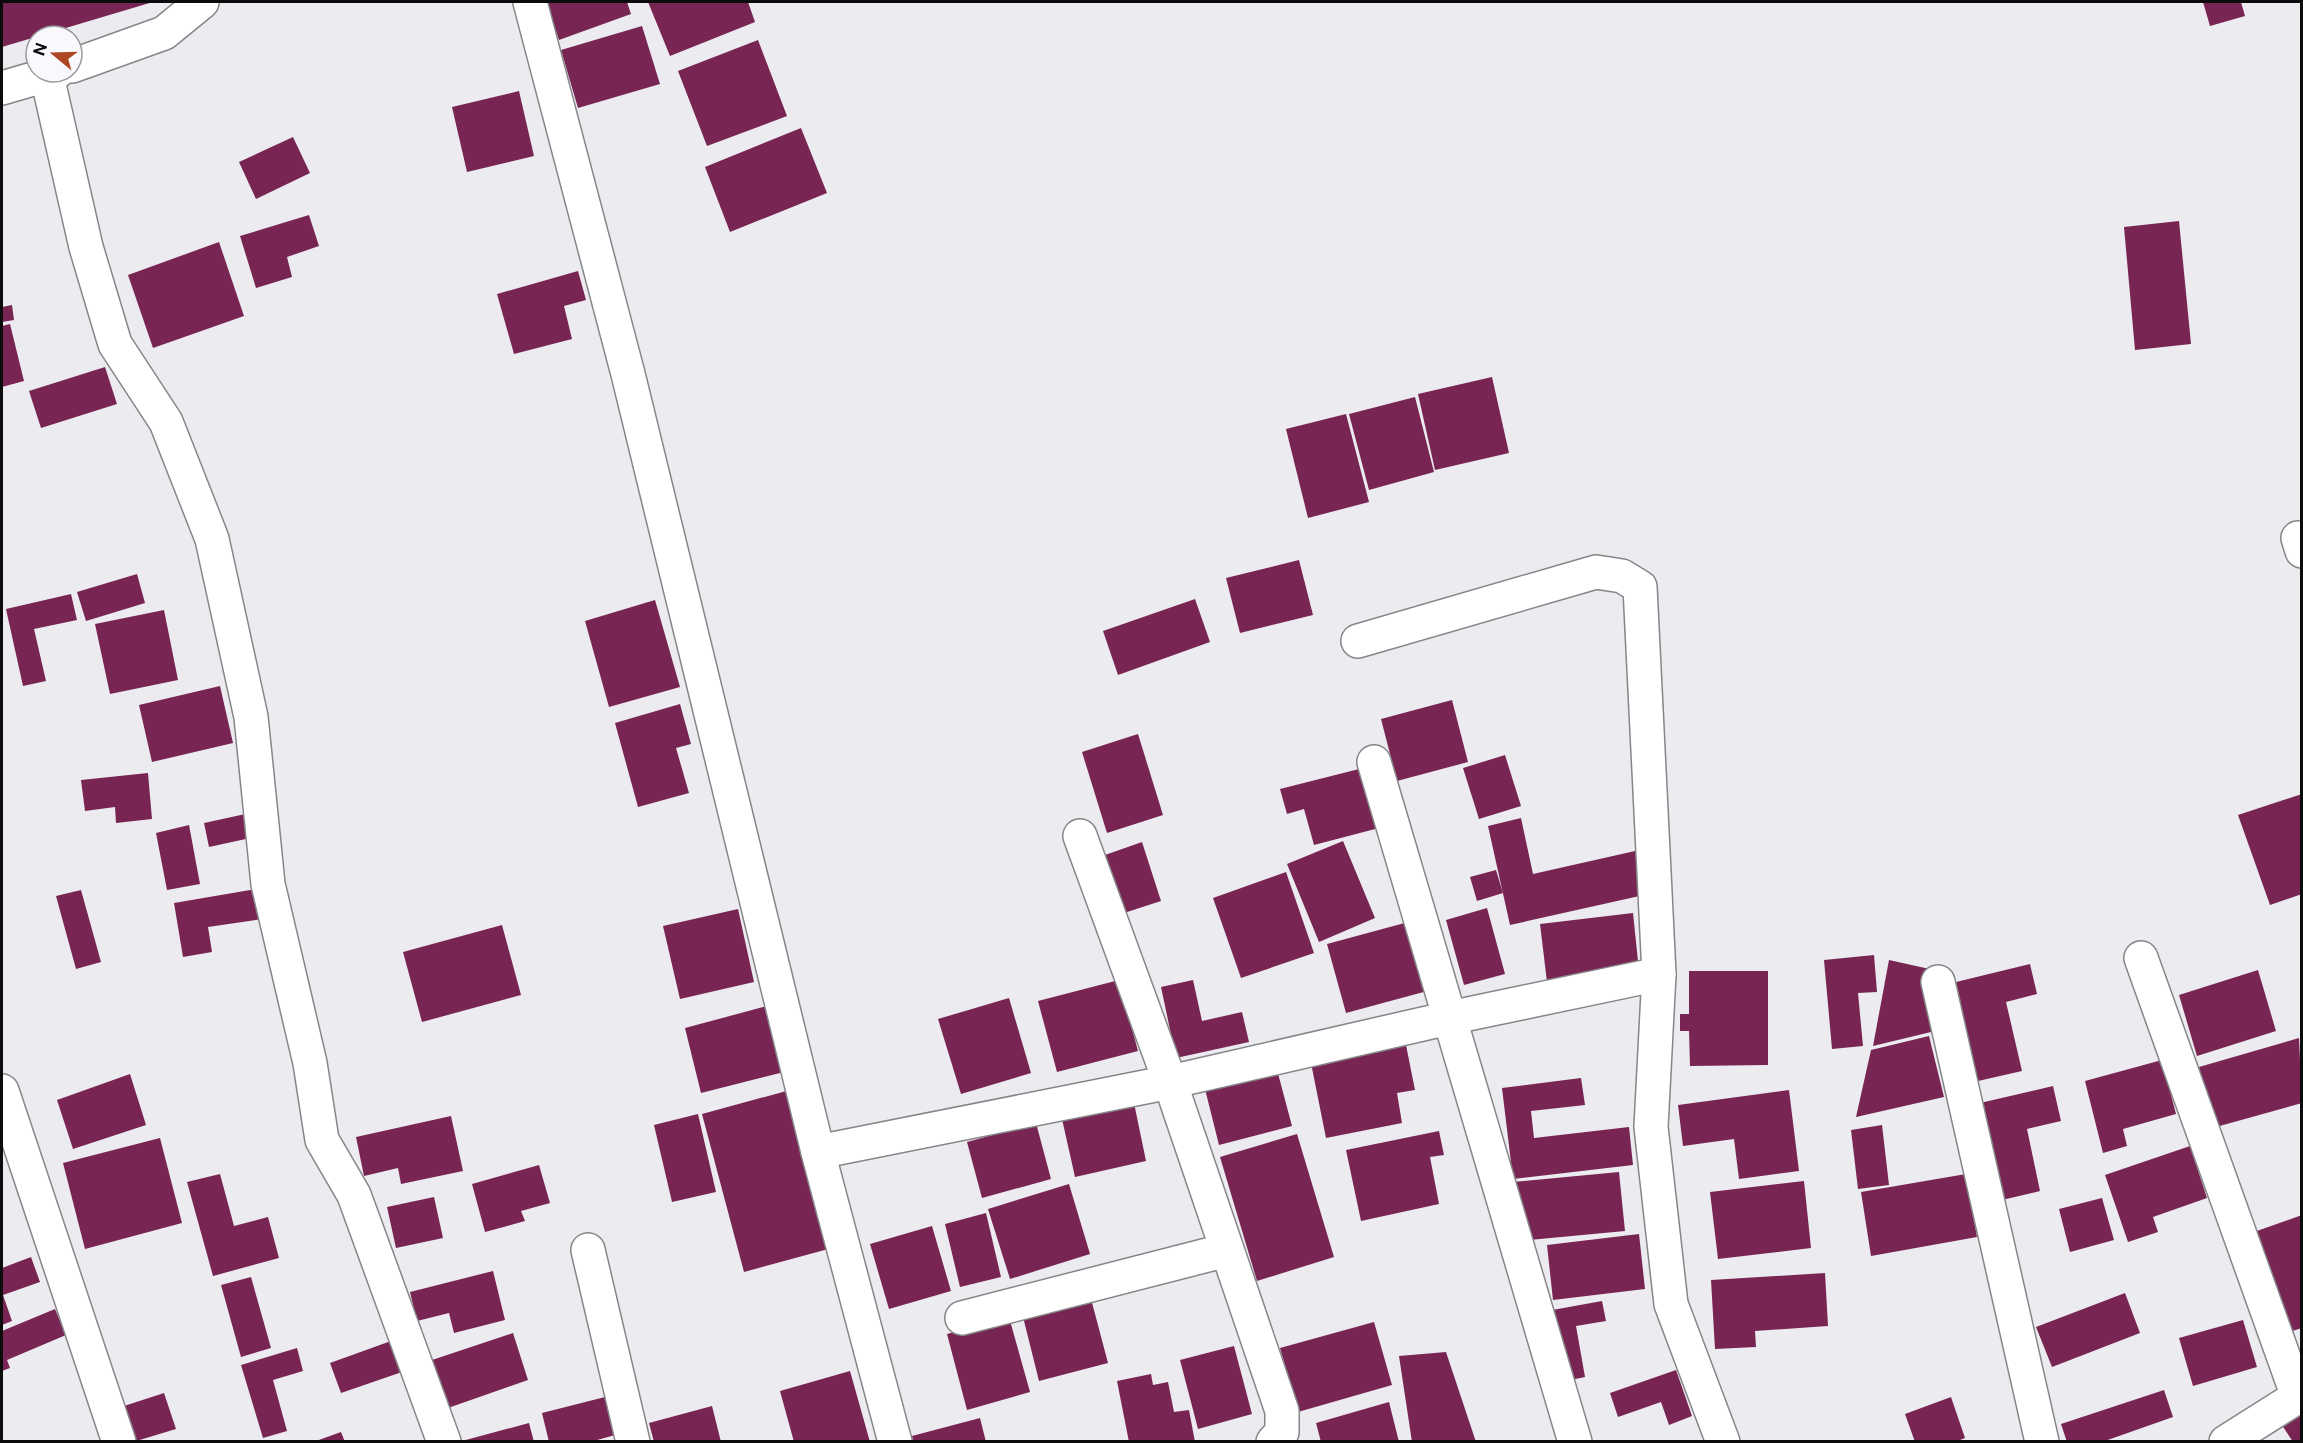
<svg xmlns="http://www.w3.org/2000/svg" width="2303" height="1443" font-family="'Public Sans',sans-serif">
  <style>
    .building { fill: #792553 }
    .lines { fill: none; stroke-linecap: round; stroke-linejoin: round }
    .minor-casing { stroke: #868689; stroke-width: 36 }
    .minor { stroke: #fff; stroke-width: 33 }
  </style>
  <rect width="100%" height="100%" fill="#ecebef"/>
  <g class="building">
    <path d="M 2,2 L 153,2 L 2,47 Z"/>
    <path d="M 546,2 L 627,2 L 631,14 L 559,40 Z"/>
    <path d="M 648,2 L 748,2 L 755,22 L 670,56 Z"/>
    <path d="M 2203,2 L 2241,2 L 2245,16 L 2210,26 Z"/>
    <path d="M 642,26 L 660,84 L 578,108 L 561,50 Z"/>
    <path d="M 758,40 L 787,116 L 707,146 L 678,71 Z"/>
    <path d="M 519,91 L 534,156 L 467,172 L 452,107 Z"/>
    <path d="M 801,128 L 827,193 L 730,232 L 705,167 Z"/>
    <path d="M 293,137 L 310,173 L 256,199 L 239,162 Z"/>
    <path d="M 309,215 L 319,246 L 287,257 L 292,277 L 256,288 L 240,236 Z"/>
    <path d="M 2179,221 L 2191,344 L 2135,350 L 2124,227 Z"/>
    <path d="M 219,242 L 244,316 L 153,348 L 128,275 Z"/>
    <path d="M 578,271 L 586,300 L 564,306 L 572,339 L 514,354 L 497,294 Z"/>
    <path d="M 12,305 L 14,320 L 2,322 L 2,307 Z"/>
    <path d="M 10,324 L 24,381 L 2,387 L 2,326 Z"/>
    <path d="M 105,367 L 117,404 L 41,428 L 29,391 Z"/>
    <path d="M 1492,377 L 1509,453 L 1435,470 L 1418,394 Z"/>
    <path d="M 1415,397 L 1434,472 L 1369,490 L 1349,414 Z"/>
    <path d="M 1346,414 L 1369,502 L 1308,518 L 1286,429 Z"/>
    <path d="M 1299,560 L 1313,615 L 1240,633 L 1226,578 Z"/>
    <path d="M 137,574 L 145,603 L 86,621 L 77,592 Z"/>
    <path d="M 71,594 L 77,620 L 34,629 L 46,681 L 23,686 L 6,609 Z"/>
    <path d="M 1195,599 L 1210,642 L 1118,675 L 1103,631 Z"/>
    <path d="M 655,600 L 680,687 L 609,707 L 585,621 Z"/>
    <path d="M 164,610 L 178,680 L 110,694 L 95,624 Z"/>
    <path d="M 220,686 L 233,743 L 152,762 L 139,705 Z"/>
    <path d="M 1452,700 L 1468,762 L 1397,781 L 1381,719 Z"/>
    <path d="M 680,704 L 691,744 L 676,748 L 689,793 L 638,807 L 615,723 Z"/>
    <path d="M 1138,734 L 1163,815 L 1107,833 L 1082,752 Z"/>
    <path d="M 1505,755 L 1521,806 L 1479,819 L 1463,768 Z"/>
    <path d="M 1363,768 L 1379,828 L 1314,845 L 1304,809 L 1287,814 L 1280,789 Z"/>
    <path d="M 148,773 L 152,819 L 116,823 L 115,807 L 85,811 L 81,780 Z"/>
    <path d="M 2302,794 L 2302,894 L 2270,905 L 2238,815 Z"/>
    <path d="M 250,813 L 255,837 L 209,847 L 204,823 Z"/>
    <path d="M 1521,818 L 1533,874 L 1635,851 L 1644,895 L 1510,925 L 1488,826 Z"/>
    <path d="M 189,825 L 200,884 L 167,890 L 156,833 Z"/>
    <path d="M 1343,841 L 1375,918 L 1319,942 L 1287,864 Z"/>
    <path d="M 1142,842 L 1161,901 L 1124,913 L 1105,855 Z"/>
    <path d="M 1496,870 L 1503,893 L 1477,901 L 1470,877 Z"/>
    <path d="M 1286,872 L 1314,953 L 1241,978 L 1213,898 Z"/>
    <path d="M 256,889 L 262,919 L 208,927 L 212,952 L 183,957 L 174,903 Z"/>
    <path d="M 81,890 L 101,962 L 76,969 L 56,896 Z"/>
    <path d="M 1487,908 L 1505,974 L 1464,985 L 1446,920 Z"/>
    <path d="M 738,909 L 754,982 L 680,999 L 663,926 Z"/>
    <path d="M 1633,913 L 1639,971 L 1547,982 L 1540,924 Z"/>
    <path d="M 1412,921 L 1431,990 L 1346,1013 L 1327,944 Z"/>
    <path d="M 502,925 L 521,995 L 422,1022 L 403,952 Z"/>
    <path d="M 1874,955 L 1877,992 L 1858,993 L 1863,1046 L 1832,1049 L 1824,960 Z"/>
    <path d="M 1889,960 L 1934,970 L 1931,1032 L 1873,1046 Z"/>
    <path d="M 2030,964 L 2037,994 L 2006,1002 L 2022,1071 L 1978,1081 L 1956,982 Z"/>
    <path d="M 2258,970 L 2276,1031 L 2197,1056 L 2179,995 Z"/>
    <path d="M 1689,971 L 1768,971 L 1768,1065 L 1690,1066 L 1689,1031 L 1680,1031 L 1680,1014 L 1689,1014 Z"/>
    <path d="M 1119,980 L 1138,1051 L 1057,1072 L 1038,1001 Z"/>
    <path d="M 1193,980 L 1202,1021 L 1242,1012 L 1249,1042 L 1176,1058 L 1161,987 Z"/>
    <path d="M 1009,998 L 1031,1073 L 961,1094 L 938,1019 Z"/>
    <path d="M 767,1006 L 784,1072 L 701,1093 L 685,1028 Z"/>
    <path d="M 1929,1036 L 1944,1097 L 1856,1117 L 1871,1050 Z"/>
    <path d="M 2299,1038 L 2302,1103 L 2216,1127 L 2199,1067 Z"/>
    <path d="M 1405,1040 L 1415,1090 L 1397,1093 L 1402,1123 L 1326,1138 L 1310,1058 Z"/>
    <path d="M 2162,1060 L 2176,1114 L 2123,1129 L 2127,1146 L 2103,1153 L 2085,1081 Z"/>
    <path d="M 1276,1066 L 1292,1126 L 1219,1145 L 1204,1085 Z"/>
    <path d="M 130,1074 L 146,1125 L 73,1149 L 57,1100 Z"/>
    <path d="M 1581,1078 L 1585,1105 L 1531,1111 L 1534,1138 L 1629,1127 L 1633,1165 L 1513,1179 L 1502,1088 Z"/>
    <path d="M 2053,1086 L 2061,1121 L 2027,1129 L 2040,1191 L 2002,1200 L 1980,1103 Z"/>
    <path d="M 790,1090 L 832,1248 L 744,1272 L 702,1114 Z"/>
    <path d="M 1789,1090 L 1799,1171 L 1739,1179 L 1734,1139 L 1683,1146 L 1678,1105 Z"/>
    <path d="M 1134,1103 L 1146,1161 L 1075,1177 L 1062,1119 Z"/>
    <path d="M 698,1114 L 716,1192 L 672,1202 L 654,1125 Z"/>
    <path d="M 451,1116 L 463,1171 L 401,1184 L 398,1168 L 364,1176 L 356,1137 Z"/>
    <path d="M 1036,1123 L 1051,1179 L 982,1198 L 967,1142 Z"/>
    <path d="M 1882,1125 L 1889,1185 L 1858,1189 L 1851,1130 Z"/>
    <path d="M 1439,1131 L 1444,1155 L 1430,1157 L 1439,1204 L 1361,1221 L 1346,1150 Z"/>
    <path d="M 1297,1134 L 1334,1257 L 1257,1281 L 1220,1157 Z"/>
    <path d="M 160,1138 L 182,1223 L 85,1249 L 63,1163 Z"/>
    <path d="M 2190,1146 L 2207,1198 L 2153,1217 L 2158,1232 L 2128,1242 L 2105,1175 Z"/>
    <path d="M 539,1165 L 550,1203 L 521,1211 L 525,1221 L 485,1232 L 472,1184 Z"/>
    <path d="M 1619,1172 L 1625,1231 L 1518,1241 L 1513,1182 Z"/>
    <path d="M 220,1174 L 234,1226 L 268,1217 L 279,1258 L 213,1276 L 187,1182 Z"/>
    <path d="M 1966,1174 L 1977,1237 L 1871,1256 L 1861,1192 Z"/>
    <path d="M 1804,1181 L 1811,1248 L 1718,1259 L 1710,1192 Z"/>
    <path d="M 1069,1184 L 1090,1254 L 1010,1279 L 988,1209 Z"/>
    <path d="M 434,1197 L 443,1238 L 396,1248 L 387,1207 Z"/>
    <path d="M 2102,1198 L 2114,1240 L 2070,1252 L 2059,1209 Z"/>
    <path d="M 986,1213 L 1001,1277 L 960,1287 L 945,1224 Z"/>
    <path d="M 2302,1215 L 2302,1328 L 2289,1332 L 2254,1232 Z"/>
    <path d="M 932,1226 L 951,1291 L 889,1309 L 870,1244 Z"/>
    <path d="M 1639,1234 L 1645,1289 L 1553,1300 L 1547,1245 Z"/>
    <path d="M 31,1257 L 40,1282 L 3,1295 L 12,1321 L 2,1325 L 2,1268 Z"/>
    <path d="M 493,1271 L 505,1320 L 454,1333 L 449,1313 L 417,1321 L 410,1292 Z"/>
    <path d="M 1825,1273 L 1828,1326 L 1755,1331 L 1756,1347 L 1715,1349 L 1711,1280 Z"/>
    <path d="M 251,1277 L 271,1348 L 241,1357 L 221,1285 Z"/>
    <path d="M 2125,1293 L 2140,1333 L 2052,1367 L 2036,1327 Z"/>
    <path d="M 1090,1295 L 1108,1363 L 1039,1381 L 1022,1313 Z"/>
    <path d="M 1602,1301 L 1606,1321 L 1576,1326 L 1585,1377 L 1561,1382 L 1547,1311 Z"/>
    <path d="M 55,1309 L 66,1335 L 7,1360 L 10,1368 L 2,1371 L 2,1331 Z"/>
    <path d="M 1009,1317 L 1030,1392 L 967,1410 L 947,1334 Z"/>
    <path d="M 2243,1320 L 2257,1367 L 2193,1386 L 2179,1338 Z"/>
    <path d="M 1374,1322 L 1392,1385 L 1298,1412 L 1280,1348 Z"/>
    <path d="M 513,1333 L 528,1380 L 448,1408 L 432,1360 Z"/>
    <path d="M 391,1341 L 402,1372 L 341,1393 L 330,1363 Z"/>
    <path d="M 1234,1346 L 1252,1414 L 1198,1429 L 1180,1360 Z"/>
    <path d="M 297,1348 L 303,1371 L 273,1380 L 287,1431 L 263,1438 L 241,1365 Z"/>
    <path d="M 1446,1352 L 1476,1442 L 1412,1442 L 1399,1356 Z"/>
    <path d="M 1676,1370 L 1692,1416 L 1669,1425 L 1661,1402 L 1618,1417 L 1610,1393 Z"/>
    <path d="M 850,1371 L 870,1442 L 794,1442 L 780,1391 Z"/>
    <path d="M 1151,1374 L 1153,1385 L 1168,1382 L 1174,1412 L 1189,1410 L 1195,1442 L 1129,1442 L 1117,1381 Z"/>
    <path d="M 2164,1390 L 2173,1417 L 2102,1442 L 2067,1442 L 2061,1424 Z"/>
    <path d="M 164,1393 L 176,1429 L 133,1442 L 121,1407 Z"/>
    <path d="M 605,1397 L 615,1435 L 590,1442 L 549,1442 L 542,1413 Z"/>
    <path d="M 1951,1397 L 1965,1438 L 1955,1442 L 1915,1442 L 1905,1414 Z"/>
    <path d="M 1389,1402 L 1399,1442 L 1321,1442 L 1316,1423 Z"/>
    <path d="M 2302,1403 L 2302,1442 L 2293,1442 L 2278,1419 Z"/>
    <path d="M 712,1406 L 721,1442 L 654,1442 L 649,1423 Z"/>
    <path d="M 980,1418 L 986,1442 L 913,1442 L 912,1436 Z"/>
    <path d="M 529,1423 L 534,1442 L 462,1442 L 462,1441 Z"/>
    <path d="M 341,1432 L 345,1442 L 316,1442 L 316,1441 Z"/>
  </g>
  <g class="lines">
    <g class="minor-casing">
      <g id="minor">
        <path d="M 530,2 L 628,374 L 818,1152 L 895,1442"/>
        <path d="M 72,66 L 164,33 L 202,2"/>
        <path d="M 47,76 L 86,247 L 115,344 L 166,422 L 212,539 L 251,717 L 268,884 L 310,1063 L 322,1140 L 354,1195 L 444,1442"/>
        <path d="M 2,88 L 57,72"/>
        <path d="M 2298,538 L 2302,551"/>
        <path d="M 1358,641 L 1596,572 L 1622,576 L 1640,587 L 1659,974 L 1651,1127 L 1671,1304 L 1723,1442"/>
        <path d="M 1374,762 L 1575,1442"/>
        <path d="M 1080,836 L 1170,1082 L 1282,1411 L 1282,1432 L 1273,1442"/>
        <path d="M 2141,958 L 2298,1397"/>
        <path d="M 1938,982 L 2042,1442"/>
        <path d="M 2,1091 L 119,1442"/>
        <path d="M 818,1152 L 1170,1082 L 1449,1018 L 1659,974"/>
        <path d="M 588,1250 L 633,1442"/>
        <path d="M 962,1318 L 1227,1250"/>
        <path d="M 2226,1442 L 2302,1394"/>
      </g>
    </g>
    <use href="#minor" class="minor"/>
  </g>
  <rect width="2303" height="1443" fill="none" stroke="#0b0b0c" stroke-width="6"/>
  <g transform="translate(54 54) rotate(289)"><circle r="28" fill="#f9f8fc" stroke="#9a999c" stroke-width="1.5"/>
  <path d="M0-4.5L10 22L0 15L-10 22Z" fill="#ad4622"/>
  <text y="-9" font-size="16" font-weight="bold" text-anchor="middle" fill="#0b0b0c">N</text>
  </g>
</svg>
